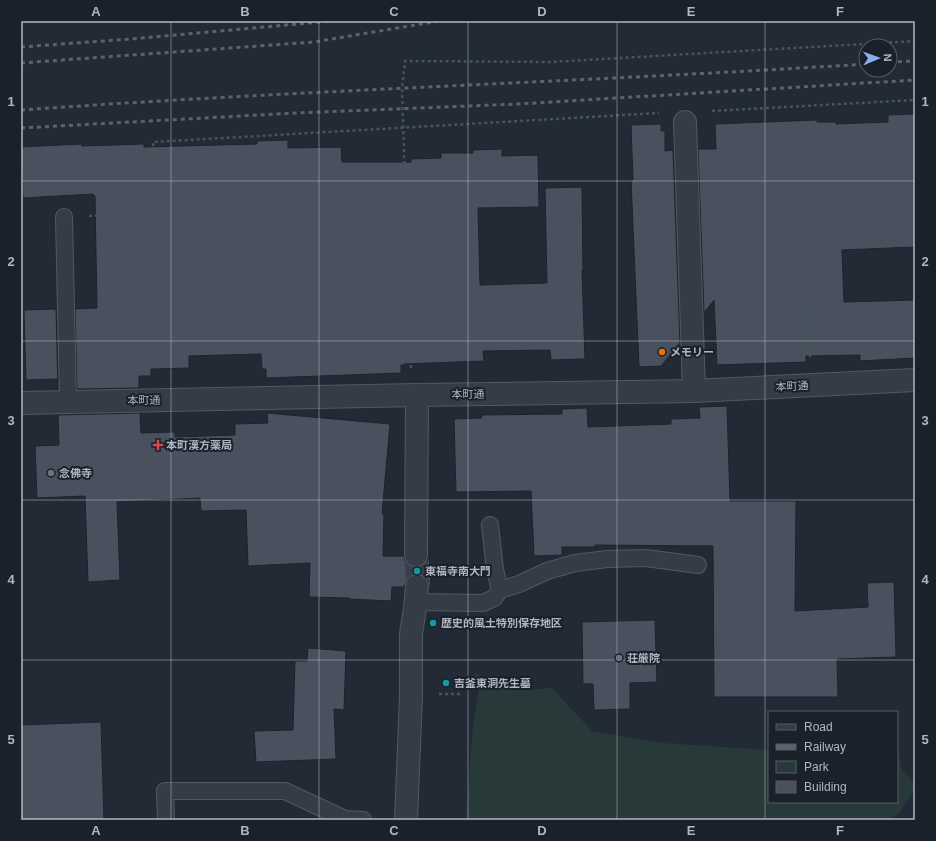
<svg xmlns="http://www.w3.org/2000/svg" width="936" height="841" font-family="Arial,'Noto Sans JP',sans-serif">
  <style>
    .green { fill: #28393a }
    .building { fill: #49515e; stroke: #1d232c }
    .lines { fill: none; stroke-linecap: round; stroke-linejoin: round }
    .street-tunnel { stroke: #373f4a; stroke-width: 22; stroke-dasharray: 22 11; stroke-linecap: butt }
    .lane-casing { stroke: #535963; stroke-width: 18 }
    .street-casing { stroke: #535963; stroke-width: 24 }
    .path { stroke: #465557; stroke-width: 2.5; stroke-dasharray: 3 3; stroke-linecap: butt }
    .lane { stroke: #353c46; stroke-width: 16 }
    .street { stroke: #353c46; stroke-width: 22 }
    .rail { stroke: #5a626e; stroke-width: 3; stroke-dasharray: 4 4; stroke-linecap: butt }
    .grid { fill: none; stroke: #b0b6c2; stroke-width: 1; stroke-opacity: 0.55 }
    .food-dot { fill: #e8710a; stroke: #1b212a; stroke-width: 1.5 }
    .health-dot { fill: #e0444e; stroke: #1b212a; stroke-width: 1.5 }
    .worship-dot { fill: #6b7280; stroke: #1b212a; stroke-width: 1.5 }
    .culture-dot { fill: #0f9aa8; stroke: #1b212a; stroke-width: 1.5 }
    .labels { text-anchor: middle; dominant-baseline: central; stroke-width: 4; stroke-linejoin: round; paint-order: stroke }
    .poi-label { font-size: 11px; font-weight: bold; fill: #b0b6c2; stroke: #1b212a; text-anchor: start }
    .street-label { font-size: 11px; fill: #b0b6c2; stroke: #1b212a }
    .neatline { fill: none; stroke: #b0b6c2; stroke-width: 1.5 }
    .grid-label { font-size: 13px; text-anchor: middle; font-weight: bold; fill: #b0b6c2 }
  </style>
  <rect width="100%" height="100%" fill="#222a35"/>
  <path class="green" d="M 474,673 L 521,690 L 552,688 L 592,731 L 662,743 L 769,750 L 769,802 L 897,802 L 897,753 L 899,754 L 902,770 L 915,783 L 915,790 L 897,815 L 889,820 L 466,820 L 473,724 L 479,688 Z"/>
  <g class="building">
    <path d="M 915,114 L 915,247 L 842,250 L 844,302 L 915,300 L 915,358 L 860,361 L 860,355 L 806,356 L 806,362 L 717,365 L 714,300 L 704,313 L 698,149 L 716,149 L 715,124 L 817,120 L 817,122 L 836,122 L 836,124 L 888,122 L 888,115 Z"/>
    <path d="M 661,124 L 661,131 L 665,131 L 665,151 L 673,150 L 680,343 L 661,366 L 639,367 L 631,180 L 633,180 L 631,125 Z"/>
    <path d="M 288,140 L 288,148 L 341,147 L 342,162 L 411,162 L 411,159 L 441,158 L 441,153 L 473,153 L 473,150 L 502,149 L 502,156 L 538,155 L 539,207 L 478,208 L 480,285 L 547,283 L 545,188 L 582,187 L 583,271 L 582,271 L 585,359 L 551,360 L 550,350 L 483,351 L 484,361 L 404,364 L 404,365 L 401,365 L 401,373 L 266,378 L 266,369 L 262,369 L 261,354 L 189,356 L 189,368 L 151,369 L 151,376 L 139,376 L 139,388 L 77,389 L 75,309 L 97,308 L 95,196 L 93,194 L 23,198 L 21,147 L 82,144 L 82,146 L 144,144 L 144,147 L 257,144 L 257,141 Z"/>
    <path d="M 56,309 L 58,390 L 57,390 L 57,379 L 26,380 L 24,310 Z"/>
    <path d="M 727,406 L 730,501 L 796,501 L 795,611 L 868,607 L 867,583 L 894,582 L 896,657 L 837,659 L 838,697 L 714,697 L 713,546 L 595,545 L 595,547 L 562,547 L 562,555 L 534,556 L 531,491 L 456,492 L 454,419 L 482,418 L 481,415 L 562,414 L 562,409 L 587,408 L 588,427 L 671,424 L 671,419 L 700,418 L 699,407 Z"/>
    <path d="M 140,413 L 141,433 L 175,432 L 175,437 L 235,435 L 235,424 L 268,423 L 267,413 L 390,424 L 382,514 L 384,514 L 383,556 L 404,556 L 405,561 L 409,566 L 416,567 L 422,566 L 427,562 L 429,555 L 431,586 L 429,586 L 428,580 L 424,576 L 418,574 L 411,575 L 407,579 L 404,587 L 392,587 L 391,601 L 349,599 L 349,598 L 309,597 L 310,563 L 248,566 L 246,510 L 201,511 L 200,498 L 117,502 L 120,580 L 88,582 L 85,496 L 37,498 L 35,446 L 59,445 L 58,415 Z"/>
    <path d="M 655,620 L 657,682 L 630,683 L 630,709 L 594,710 L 593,684 L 583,684 L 582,622 Z"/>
    <path d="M 308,648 L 346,651 L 344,710 L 334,709 L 336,759 L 256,762 L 254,731 L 293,730 L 295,661 L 307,661 Z"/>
    <path d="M 101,722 L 104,820 L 21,820 L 21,725 Z"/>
  </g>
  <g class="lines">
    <path class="street-tunnel" d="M 416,555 L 417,586"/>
    <g class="lane-casing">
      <g id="lane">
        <path d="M 64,217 L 68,402"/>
        <path d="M 490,525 L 495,570 L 500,590"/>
        <path d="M 416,602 L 483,603 L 494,598 L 500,590 L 519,584 L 547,571 L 575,563 L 607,559 L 646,558 L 698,565"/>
        <path d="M 166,820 L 165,791 L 285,791 L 345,819 L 363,820"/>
      </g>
    </g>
    <g class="street-casing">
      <g id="street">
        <path d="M 685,122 L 694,391"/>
        <path d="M 21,403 L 417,395 L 694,391 L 915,380"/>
        <path d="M 416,555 L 417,395"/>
        <path d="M 406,820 L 411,696 L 411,634 L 415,608 L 417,586"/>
      </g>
    </g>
    <g class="path">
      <path d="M 712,111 L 915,100"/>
      <path d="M 89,216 L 156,211 L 153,142 L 659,113"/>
      <path d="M 810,357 L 809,300 L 800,293 L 796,181 L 890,177 L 890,166 L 915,164"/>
      <path d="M 411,368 L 402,89 L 405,61 L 551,62 L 915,41"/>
      <path d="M 439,694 L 462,694"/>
    </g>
    <use href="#lane" class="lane"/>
    <use href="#street" class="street"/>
    <g class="rail">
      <path d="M 21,47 L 131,39 L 331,21"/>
      <path d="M 890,62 L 915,61"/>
      <path d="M 21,63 L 314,42 L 439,21"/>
      <path d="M 21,110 C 302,90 584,82 866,64"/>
      <path d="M 21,128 L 296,113 L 518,104 L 915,80"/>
    </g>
  </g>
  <path class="grid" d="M 171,21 L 171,820M 319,21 L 319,820M 468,21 L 468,820M 617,21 L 617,820M 765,21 L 765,820M 21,181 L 915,181M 21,341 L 915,341M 21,500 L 915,500M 21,660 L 915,660"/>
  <circle class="food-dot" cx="662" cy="352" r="4"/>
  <path class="health-dot" d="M156 439h4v4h4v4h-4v4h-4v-4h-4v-4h4z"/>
  <g class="worship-dot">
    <circle cx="51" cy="473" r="4"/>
    <circle cx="619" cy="658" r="4"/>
  </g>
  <g class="culture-dot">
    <circle cx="417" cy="571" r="4"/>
    <circle cx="433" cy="623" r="4"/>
    <circle cx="446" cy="683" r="4"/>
  </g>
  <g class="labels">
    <g class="poi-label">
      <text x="670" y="352">メモリー</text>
      <text x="166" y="445">本町漢方薬局</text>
      <text x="59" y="473">念佛寺</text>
      <text x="425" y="571">東福寺南大門</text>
      <text x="441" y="623">歴史的風土特別保存地区</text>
      <text x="627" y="658">荘厳院</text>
      <text x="454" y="683">吉釜東洞先生墓</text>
    </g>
    <g class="street-label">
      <text transform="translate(792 386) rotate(-3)">本町通</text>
      <text transform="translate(468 394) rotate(-1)">本町通</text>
      <text transform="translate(144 400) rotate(-1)">本町通</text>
    </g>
  </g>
  <rect width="936" height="841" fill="none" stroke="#1b212a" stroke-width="44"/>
  <rect x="768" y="711" width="130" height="92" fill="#1b212a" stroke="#575d67"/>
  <rect x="776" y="724" width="20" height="6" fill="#353c46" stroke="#575d67"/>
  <text x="804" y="731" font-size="12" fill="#b0b6c2">Road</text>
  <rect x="776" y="744" width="20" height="6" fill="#5a626e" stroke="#575d67"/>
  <text x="804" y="751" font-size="12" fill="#b0b6c2">Railway</text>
  <rect x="776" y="761" width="20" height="12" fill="#28393a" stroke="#575d67"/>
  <text x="804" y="771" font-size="12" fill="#b0b6c2">Park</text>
  <rect x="776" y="781" width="20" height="12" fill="#49515e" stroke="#575d67"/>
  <text x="804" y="791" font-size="12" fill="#b0b6c2">Building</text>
  <g transform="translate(878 58) rotate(88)"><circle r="19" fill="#1b212a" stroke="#575d67"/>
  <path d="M0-3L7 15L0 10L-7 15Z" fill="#8caeeb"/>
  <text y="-6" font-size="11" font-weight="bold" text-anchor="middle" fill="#b0b6c2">N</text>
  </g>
  <rect x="22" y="22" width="892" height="797" class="neatline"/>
  <g class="grid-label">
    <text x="96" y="16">A</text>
    <text x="245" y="16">B</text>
    <text x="394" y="16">C</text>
    <text x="542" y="16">D</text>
    <text x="691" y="16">E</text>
    <text x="840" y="16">F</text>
    <text x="11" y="106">1</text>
    <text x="925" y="106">1</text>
    <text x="11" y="266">2</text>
    <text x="925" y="266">2</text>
    <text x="11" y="425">3</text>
    <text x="925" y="425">3</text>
    <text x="11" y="584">4</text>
    <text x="925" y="584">4</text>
    <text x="11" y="744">5</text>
    <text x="925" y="744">5</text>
    <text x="96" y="835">A</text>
    <text x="245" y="835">B</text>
    <text x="394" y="835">C</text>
    <text x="542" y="835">D</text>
    <text x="691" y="835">E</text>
    <text x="840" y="835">F</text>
  </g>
</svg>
